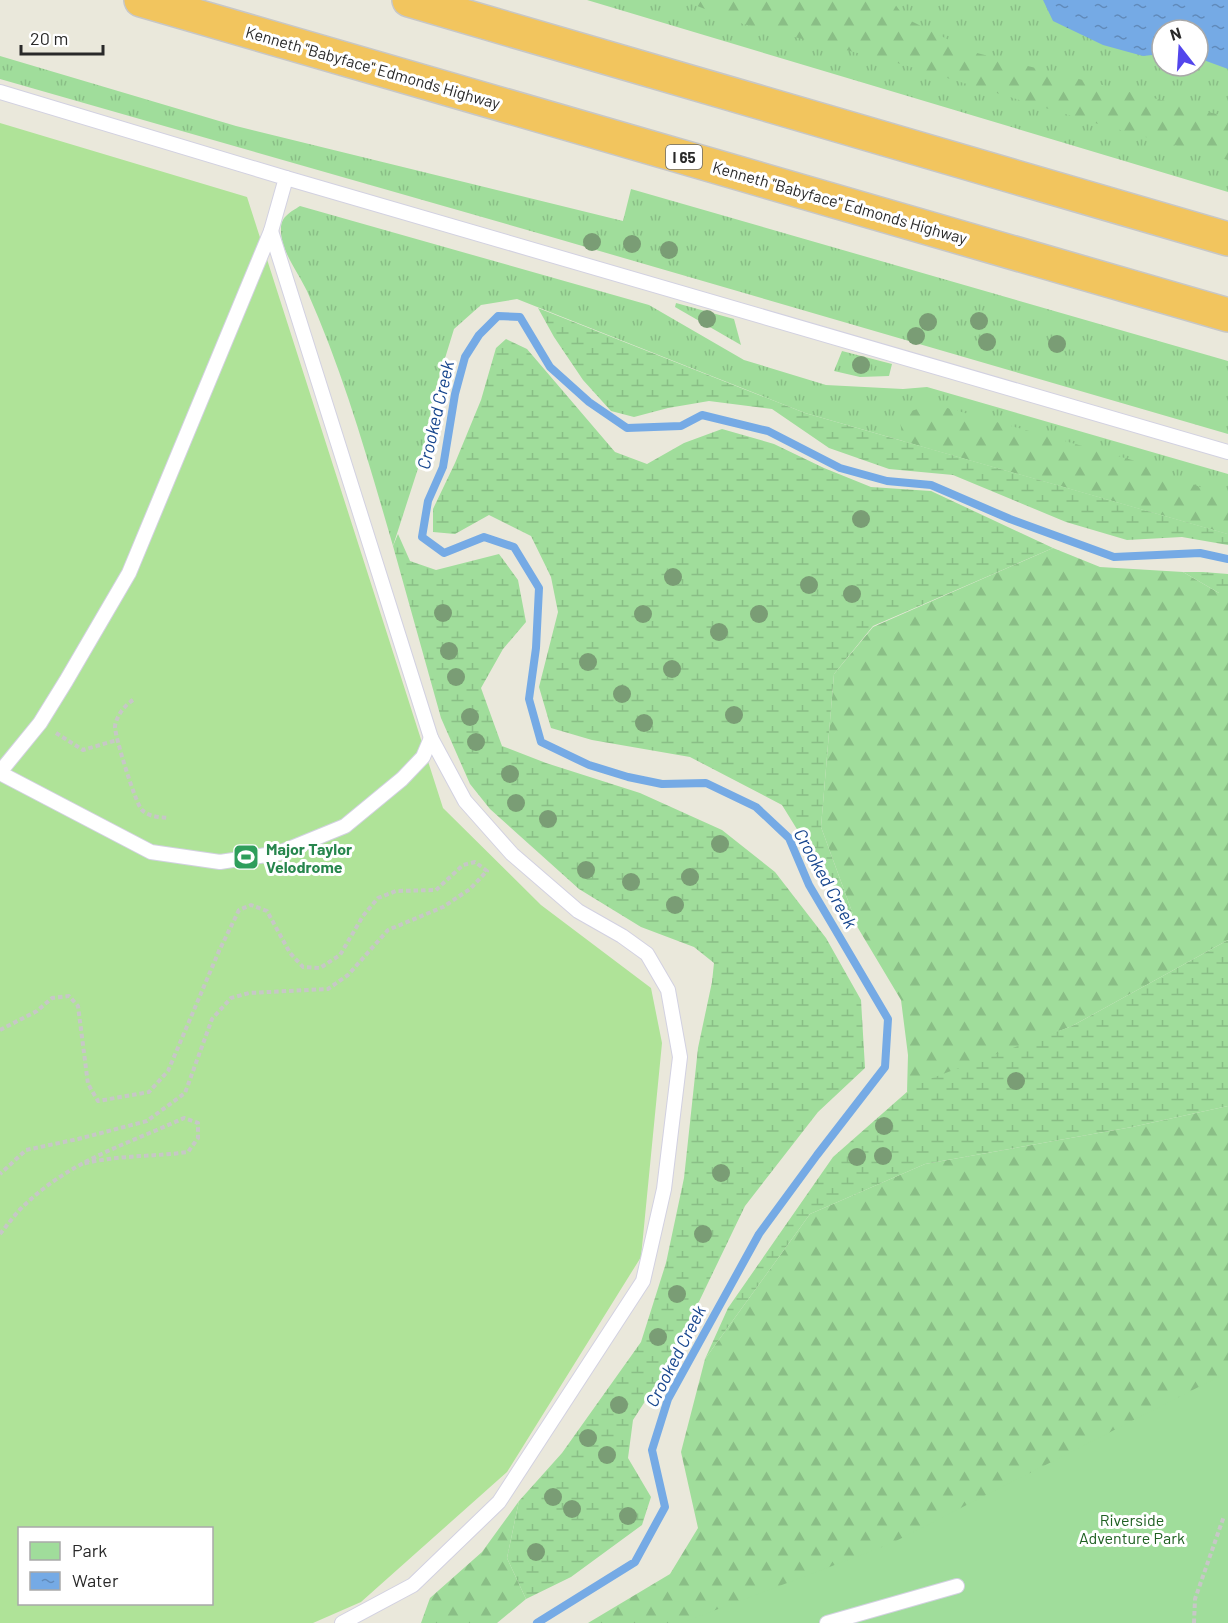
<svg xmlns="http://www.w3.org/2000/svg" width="1228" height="1623" font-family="Barlow,sans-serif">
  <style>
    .grass { fill: url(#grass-tufts); fill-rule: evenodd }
    .forest { fill: url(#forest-firs) }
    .wetland { fill: url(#wetland-marsh) }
    .park { fill: #a0dd9b }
    .pitch { fill: #afe398; fill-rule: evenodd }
    .water { fill: url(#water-ripples) }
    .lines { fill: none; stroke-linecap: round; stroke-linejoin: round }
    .stream { stroke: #75aae5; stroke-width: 8 }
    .lane-casing { stroke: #d2d1e1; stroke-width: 16 }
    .highway-casing { stroke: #c7c7c7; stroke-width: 36 }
    .path { stroke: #c7c7c7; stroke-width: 4; stroke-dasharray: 4.5 3; stroke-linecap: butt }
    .lane { stroke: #fff; stroke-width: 14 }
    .highway { stroke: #f2c55e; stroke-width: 33 }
    .tree { fill: #7a9d75 }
    .labels { text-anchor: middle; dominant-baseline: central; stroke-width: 6; stroke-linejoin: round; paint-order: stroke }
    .shield { fill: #fff; stroke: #696969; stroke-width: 1.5 }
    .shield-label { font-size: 15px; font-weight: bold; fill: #292929 }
    .street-label { font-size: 16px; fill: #292929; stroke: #fff }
    .leisure-label { font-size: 16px; font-weight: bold; fill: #27864d; stroke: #fff; text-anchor: start }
    .park-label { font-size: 16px; fill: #1f6022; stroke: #fff }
    .water-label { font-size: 18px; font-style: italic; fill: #17468e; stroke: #fff }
  </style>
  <defs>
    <pattern id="grass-tufts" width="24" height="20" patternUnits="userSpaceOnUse" patternTransform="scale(1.5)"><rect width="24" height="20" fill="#a0dd9b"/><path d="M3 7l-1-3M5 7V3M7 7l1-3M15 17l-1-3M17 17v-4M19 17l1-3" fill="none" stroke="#8abe86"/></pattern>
    <pattern id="forest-firs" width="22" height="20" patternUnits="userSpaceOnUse" patternTransform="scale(1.5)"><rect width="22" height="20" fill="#a0dd9b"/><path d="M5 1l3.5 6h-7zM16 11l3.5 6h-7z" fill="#8abe86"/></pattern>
    <pattern id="wetland-marsh" width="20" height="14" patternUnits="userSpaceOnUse" patternTransform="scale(1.5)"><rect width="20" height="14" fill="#a0dd9b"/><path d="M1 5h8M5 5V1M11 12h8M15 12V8" fill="none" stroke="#8abe86"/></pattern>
    <pattern id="water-ripples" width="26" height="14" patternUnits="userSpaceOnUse" patternTransform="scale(1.5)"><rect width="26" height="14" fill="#75aae5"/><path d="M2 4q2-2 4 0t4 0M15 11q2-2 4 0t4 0" fill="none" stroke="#608aba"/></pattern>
  </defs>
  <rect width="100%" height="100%" fill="#eae8db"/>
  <g class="grass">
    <path d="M 587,0 L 1228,0 L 1228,192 ZM 1162,30 L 1198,30 L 1198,66 L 1162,66 Z"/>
    <path d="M 0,56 L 236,126 L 623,221 L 631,189 L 1228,361 L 1228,434 L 555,238 L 0,79 Z"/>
    <path d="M 300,206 L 649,305 L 744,360 L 826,385 L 903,389 L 927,387 L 1228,474 L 1228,534 L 805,413 L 517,299 L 481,305 L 454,329 L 434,394 L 423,453 L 393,546 C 368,460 344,374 307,291 C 298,272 280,250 281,229 C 281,216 291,212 300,206 Z"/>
    <path d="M 676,303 L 734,319 L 741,345 L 675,307 Z"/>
    <path d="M 842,351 L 892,364 L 889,376 L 860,377 L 834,371 Z"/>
  </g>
  <g class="forest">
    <path d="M 682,0 L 892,0 L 905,18 L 973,52 L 1228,117 L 1228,160 L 1095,123 L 901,64 L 743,24 Z"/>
    <path d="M 933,404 L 1132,460 L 1228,498 L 1228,534 L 903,441 L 899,415 Z"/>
    <path d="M 1053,548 L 1100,567 L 1183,572 L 1219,593 L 1228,593 L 1228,940 L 1072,1026 L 907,1092 L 908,1055 L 901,1000 L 858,928 L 821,827 L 834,674 L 873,627 Z"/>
    <path d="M 1228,1106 L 1228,1428 L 761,1623 L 588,1623 L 670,1574 L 698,1528 L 681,1452 L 705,1359 L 810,1214 L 925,1164 L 1132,1127 Z"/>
    <path d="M 519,1501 L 507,1558 L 526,1599 L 497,1623 L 421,1623 L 430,1598 L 482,1552 Z"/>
  </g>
  <g class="wetland">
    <path d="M 538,308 L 805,413 L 1228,534 L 1228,545 L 1182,537 L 1127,540 L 1066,522 L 953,475 L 889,469 L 829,448 L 772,409 L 709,401 L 668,408 L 634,417 L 611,411 L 583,380 L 554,337 Z"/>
    <path d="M 506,339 L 527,349 L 615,452 L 647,464 L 684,443 L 722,429 L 774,444 L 824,468 L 871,487 L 931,491 L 1053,548 L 873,626 L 834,674 L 821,827 L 858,928 L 782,805 L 690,757 L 592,740 L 551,728 L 539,687 L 558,612 L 551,577 L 531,536 L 489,515 L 455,534 L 433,532 L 433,509 L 455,463 L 481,400 L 496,348 Z"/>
    <path d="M 398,534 L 410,561 L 436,570 L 499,554 L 518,580 L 526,622 L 503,649 L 481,688 L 502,746 L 546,763 L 640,793 L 722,830 L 775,872 L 826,938 L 861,1000 L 865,1068 L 818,1112 L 745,1206 L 669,1364 L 633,1420 L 628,1458 L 651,1497 L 642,1525 L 571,1577 L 526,1599 L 507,1558 L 519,1501 L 562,1453 L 641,1342 L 666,1263 L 684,1178 L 698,1048 L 712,982 L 714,963 L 694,947 L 641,927 L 579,889 L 490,809 L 470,784 L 441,718 L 393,546 Z"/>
    <path d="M 1183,572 L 1203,572 L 1228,574 L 1228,593 L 1219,593 Z"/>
    <path d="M 1228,940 L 1228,1106 L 1132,1127 L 925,1164 L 810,1214 L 705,1359 L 728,1308 L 833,1157 L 916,1084 L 1072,1026 Z"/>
  </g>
  <path class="park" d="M 1228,1372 L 1228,1623 L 681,1623 L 890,1544 Z"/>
  <path class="pitch" d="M 0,123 L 247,197 L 443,808 L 541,905 L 651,988 L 662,1043 L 641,1257 L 507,1472 L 361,1602 L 313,1623 L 0,1623 ZM 20,1528 L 212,1528 L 212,1604 L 20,1604 Z"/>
  <path class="water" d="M 1043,0 L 1228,0 L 1228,69 L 1198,58 L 1198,30 L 1162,30 L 1162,54 L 1143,56 L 1103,45 L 1053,21 Z"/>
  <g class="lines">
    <path class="stream" d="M 537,1623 L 635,1562 L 665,1507 L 652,1450 L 668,1399 L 759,1234 L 817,1155 L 885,1067 L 888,1019 L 809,885 L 789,838 L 756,807 L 706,783 L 662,784 L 628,777 L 589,765 L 541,742 L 529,699 L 536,648 L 539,588 L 514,547 L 484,537 L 444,553 L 422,537 L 428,501 L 443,467 L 455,394 L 465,357 L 479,335 L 498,316 L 520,317 L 550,367 L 589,402 L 627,428 L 681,426 L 702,415 L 768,431 L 840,468 L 887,481 L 931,485 L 1010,519 L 1114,557 L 1200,553 L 1228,559"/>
    <g class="lane-casing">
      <g id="lane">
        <path d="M 0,92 L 286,178 L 271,231 L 129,573 L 66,681 L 40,723 L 0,772"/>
        <path d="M 286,178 L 1228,452"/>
        <path d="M 271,231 L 431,738 L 465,801 L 512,854 L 578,911 L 622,936 L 647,954 L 668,990 L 680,1057 L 664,1189 L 643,1281 L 499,1502 L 413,1585 L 342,1623"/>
        <path d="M 0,773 L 151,852 L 220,862 L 279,853 L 345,826 L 402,779 L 423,757 L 431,738"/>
        <path d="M 827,1623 L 957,1586"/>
      </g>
    </g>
    <g class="highway-casing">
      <g id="highway">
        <path d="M 141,0 L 1228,315"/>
        <path d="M 409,0 L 1228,239"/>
      </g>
    </g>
    <g class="path">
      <path d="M 133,700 C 124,706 117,715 115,726 C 114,734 136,805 142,810 C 149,817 159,817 168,818"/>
      <path d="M 56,733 L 83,750 L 117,740"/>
      <path d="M 0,1030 L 37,1011 L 52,998 L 69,996 L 78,1006 L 88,1084 L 98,1101 L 149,1092 L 168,1071 L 219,951 L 239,910 L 251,905 L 267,911 L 290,953 L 303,967 L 320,968 L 340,955 L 363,916 L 378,898 L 396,891 L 436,890 L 463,865 L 475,862 L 487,871 L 470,889 L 443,907 L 388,930 L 348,975 L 328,989 L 249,993 L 231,998 L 212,1019 L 185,1093 L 147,1121 L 78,1139 L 26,1150 L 0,1174"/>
      <path d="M 0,1234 C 9,1223 17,1211 28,1202 C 72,1160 130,1143 184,1118 L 198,1123 L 198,1138 L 188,1152 C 152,1157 117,1155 82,1164"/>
      <path d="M 1194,1623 L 1195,1599 L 1224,1516"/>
    </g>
    <use href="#lane" class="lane"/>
    <use href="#highway" class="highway"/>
  </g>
  <g class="tree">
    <circle cx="592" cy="242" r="9"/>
    <circle cx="632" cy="244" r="9"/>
    <circle cx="669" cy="250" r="9"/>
    <circle cx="707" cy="319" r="9"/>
    <circle cx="979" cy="321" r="9"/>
    <circle cx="928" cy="322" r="9"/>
    <circle cx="916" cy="336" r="9"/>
    <circle cx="987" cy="342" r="9"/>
    <circle cx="1057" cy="344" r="9"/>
    <circle cx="861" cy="365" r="9"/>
    <circle cx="861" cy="519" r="9"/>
    <circle cx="673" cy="577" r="9"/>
    <circle cx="809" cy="585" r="9"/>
    <circle cx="852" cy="594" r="9"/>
    <circle cx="443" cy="613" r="9"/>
    <circle cx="643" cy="614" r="9"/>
    <circle cx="759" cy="614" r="9"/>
    <circle cx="719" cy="632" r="9"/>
    <circle cx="449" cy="651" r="9"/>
    <circle cx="588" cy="662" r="9"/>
    <circle cx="672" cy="669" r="9"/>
    <circle cx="456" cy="677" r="9"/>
    <circle cx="622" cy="694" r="9"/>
    <circle cx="734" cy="715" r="9"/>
    <circle cx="470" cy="717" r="9"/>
    <circle cx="644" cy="723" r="9"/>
    <circle cx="476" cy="742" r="9"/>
    <circle cx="510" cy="774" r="9"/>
    <circle cx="516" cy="803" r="9"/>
    <circle cx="548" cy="819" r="9"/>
    <circle cx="720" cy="844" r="9"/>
    <circle cx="586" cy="870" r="9"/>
    <circle cx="690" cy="877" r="9"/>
    <circle cx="631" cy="882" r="9"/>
    <circle cx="675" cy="905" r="9"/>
    <circle cx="1016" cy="1081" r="9"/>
    <circle cx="884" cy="1126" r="9"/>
    <circle cx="883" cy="1156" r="9"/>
    <circle cx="857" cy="1157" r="9"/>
    <circle cx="721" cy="1173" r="9"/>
    <circle cx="703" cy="1234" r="9"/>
    <circle cx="677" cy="1294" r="9"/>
    <circle cx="658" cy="1337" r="9"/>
    <circle cx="619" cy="1405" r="9"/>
    <circle cx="588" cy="1438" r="9"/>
    <circle cx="607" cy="1455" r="9"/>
    <circle cx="553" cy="1497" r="9"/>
    <circle cx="572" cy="1509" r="9"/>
    <circle cx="628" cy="1516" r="9"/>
    <circle cx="536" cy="1552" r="9"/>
  </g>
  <defs>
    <g id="stadium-square" transform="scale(1.35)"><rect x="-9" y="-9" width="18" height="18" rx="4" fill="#2e9e5b" stroke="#fff"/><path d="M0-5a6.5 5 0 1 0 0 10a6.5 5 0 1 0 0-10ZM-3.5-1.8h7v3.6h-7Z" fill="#fff"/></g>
  </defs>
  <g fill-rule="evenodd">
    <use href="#stadium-square" x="246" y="857"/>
  </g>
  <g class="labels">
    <rect class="shield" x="666" y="145" width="36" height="24" rx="4.5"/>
    <g class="shield-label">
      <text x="684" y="157">I 65</text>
    </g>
    <g class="street-label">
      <text transform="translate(373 67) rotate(16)">Kenneth "Babyface" Edmonds Highway</text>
      <text transform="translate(840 202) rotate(16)">Kenneth "Babyface" Edmonds Highway</text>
    </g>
    <g class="leisure-label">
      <text x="266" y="848">Major Taylor<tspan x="266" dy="18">Velodrome</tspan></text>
    </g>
    <g class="park-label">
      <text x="1132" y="1519">Riverside<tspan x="1132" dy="18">Adventure Park</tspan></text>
    </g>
    <g class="water-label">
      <text transform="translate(435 415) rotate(-77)">Crooked Creek</text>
      <text transform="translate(826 878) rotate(61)">Crooked Creek</text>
      <text transform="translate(675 1356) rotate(-63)">Crooked Creek</text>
    </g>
  </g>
  <rect x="18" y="1527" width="195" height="78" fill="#ffffff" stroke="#a9a9a9" stroke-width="1.5"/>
  <rect x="30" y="1542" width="30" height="18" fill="#a0dd9b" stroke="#a9a9a9" stroke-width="1.5"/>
  <text x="72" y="1557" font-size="18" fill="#292929">Park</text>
  <rect x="30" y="1572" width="30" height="18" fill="url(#water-ripples)" stroke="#a9a9a9" stroke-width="1.5"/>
  <text x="72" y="1587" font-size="18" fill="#292929">Water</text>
  <g transform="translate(1180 48) rotate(343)"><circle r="28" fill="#ffffff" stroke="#a9a9a9" stroke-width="1.5"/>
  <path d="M0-4.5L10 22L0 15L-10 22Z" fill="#5346ec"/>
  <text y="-9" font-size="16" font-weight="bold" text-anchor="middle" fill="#292929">N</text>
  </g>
  <path d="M21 45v9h82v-9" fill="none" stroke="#292929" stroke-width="3"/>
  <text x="30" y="45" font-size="18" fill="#292929" stroke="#ffffff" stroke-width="4.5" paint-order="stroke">20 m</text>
</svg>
